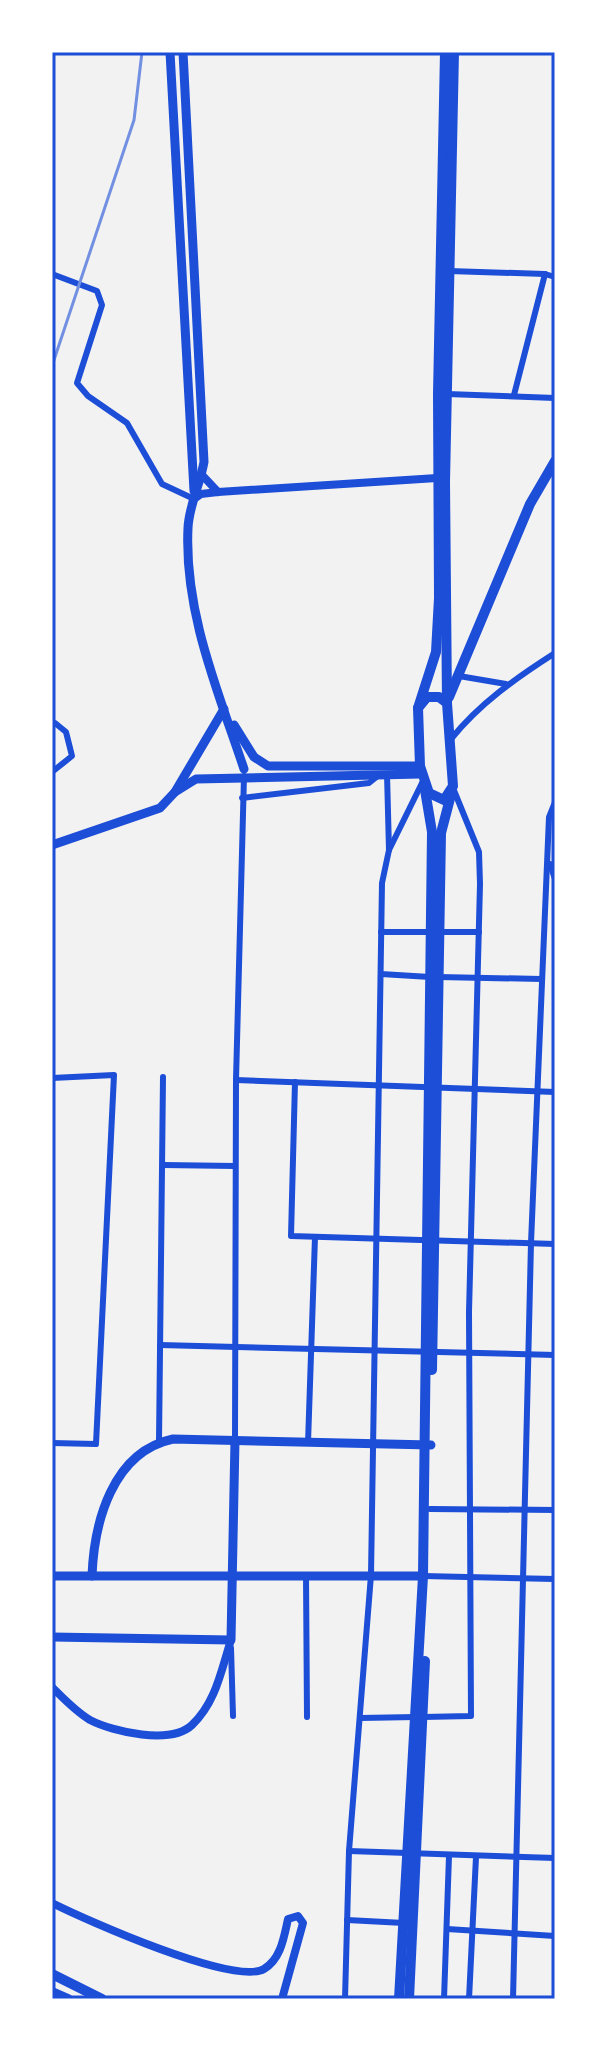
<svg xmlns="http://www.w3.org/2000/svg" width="607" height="2051" font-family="Quicksand,sans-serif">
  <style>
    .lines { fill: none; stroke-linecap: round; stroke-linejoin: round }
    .minor { stroke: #1d4ed8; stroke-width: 6 }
    .tertiary { stroke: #1d4ed8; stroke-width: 8 }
    .secondary { stroke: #1d4ed8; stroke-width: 9 }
    .primary { stroke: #1d4ed8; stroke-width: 10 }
    .rail { stroke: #7290e2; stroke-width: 3 }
    .neatline { fill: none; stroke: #1d4ed8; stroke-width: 3 }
  </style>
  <rect width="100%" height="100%" fill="#f2f2f2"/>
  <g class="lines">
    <g class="minor">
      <path d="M 449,271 L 545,274 L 555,277"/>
      <path d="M 52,274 L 97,291 L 102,305 L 77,383 L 88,396 L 127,423 L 162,484 L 194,499"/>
      <path d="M 447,394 L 555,398"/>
      <path d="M 514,395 L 545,274"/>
      <path d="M 459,676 L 506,684"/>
      <path d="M 52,725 L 55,723 L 66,732 L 72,756 L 52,772"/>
      <path d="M 451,739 C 480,703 516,678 555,653"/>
      <path d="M 387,774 L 389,850"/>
      <path d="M 242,798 L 369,783 L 379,775"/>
      <path d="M 550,864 L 555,879"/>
      <path d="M 381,932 L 430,932"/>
      <path d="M 439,932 L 479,932"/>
      <path d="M 381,974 L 430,977"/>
      <path d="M 439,977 L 541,979"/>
      <path d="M 52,1078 L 114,1075 L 96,1444 L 52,1443"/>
      <path d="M 236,1080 L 555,1092"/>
      <path d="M 295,1082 L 291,1236 L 555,1244"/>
      <path d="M 163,1165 L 235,1166"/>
      <path d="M 160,1345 L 555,1355"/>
      <path d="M 235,1440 L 236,1080 L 244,776"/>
      <path d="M 159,1442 L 163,1077"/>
      <path d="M 308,1443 L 315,1237"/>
      <path d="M 430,1509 L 555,1510"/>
      <path d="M 306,1575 L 307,1717"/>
      <path d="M 423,1576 L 555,1579"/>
      <path d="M 231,1648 L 233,1716"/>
      <path d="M 423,1717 L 471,1716 L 469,1312 L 480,884 L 479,852 L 453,788"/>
      <path d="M 360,1718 L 416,1717"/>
      <path d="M 349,1851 L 555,1858"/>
      <path d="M 347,1920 L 404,1923"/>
      <path d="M 447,1929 L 555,1936"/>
      <path d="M 345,1999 L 349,1851 L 371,1575 L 382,883 L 389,850 L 422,783"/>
      <path d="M 444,1999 L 449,1856"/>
      <path d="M 469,1999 L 476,1857"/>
      <path d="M 513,1999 L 531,1243 L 549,817 L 555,802"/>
    </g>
    <g class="tertiary">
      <path d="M 202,475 L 218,492"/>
      <path d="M 194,499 L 201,494 L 218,492 L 437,478"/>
      <path d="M 52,1687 C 64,1699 75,1711 90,1720 C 113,1732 171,1745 192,1725 C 216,1702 221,1671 231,1640"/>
      <path d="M 52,1903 C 86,1920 234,1986 264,1969 C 281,1959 284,1937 288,1919 L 298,1916 L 303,1923 L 282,1999"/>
    </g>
    <g class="secondary">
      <path d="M 170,52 L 194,491"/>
      <path d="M 183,52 L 204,462 C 200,485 189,505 188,528 C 184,612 218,691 244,769"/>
      <path d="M 234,725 L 254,757 L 268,766 L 420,766"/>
      <path d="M 175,792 L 196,779 L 421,774"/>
      <path d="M 52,845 L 160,808 L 175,792 L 224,709"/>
      <path d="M 52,1576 L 423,1576"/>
      <path d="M 92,1576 C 94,1523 112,1452 173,1439 L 431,1445"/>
      <path d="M 52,1637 L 231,1640 L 235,1440"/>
    </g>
    <g class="primary">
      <path d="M 427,697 L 439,697 L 447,703 L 453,786 L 444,800 L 429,793 L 420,766 L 418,708 Z"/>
      <path d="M 449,697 L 530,504 L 555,461"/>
      <path d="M 447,703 L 445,482 L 454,52"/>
      <path d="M 418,708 L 436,652 L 439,598 L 438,394 L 445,52"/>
      <path d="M 432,1370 L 441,833 L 452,791"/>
      <path d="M 52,1974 L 102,1999"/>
      <path d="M 52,1992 L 68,1999"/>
      <path d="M 399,1999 L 423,1576 L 432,832 L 424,784"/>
      <path d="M 409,1999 L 425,1661"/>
    </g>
    <path class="rail" d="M 52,366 L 134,120 L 142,52"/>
  </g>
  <rect width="607" height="2051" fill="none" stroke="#ffffff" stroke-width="108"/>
  <rect x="54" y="54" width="499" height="1943" class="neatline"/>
</svg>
